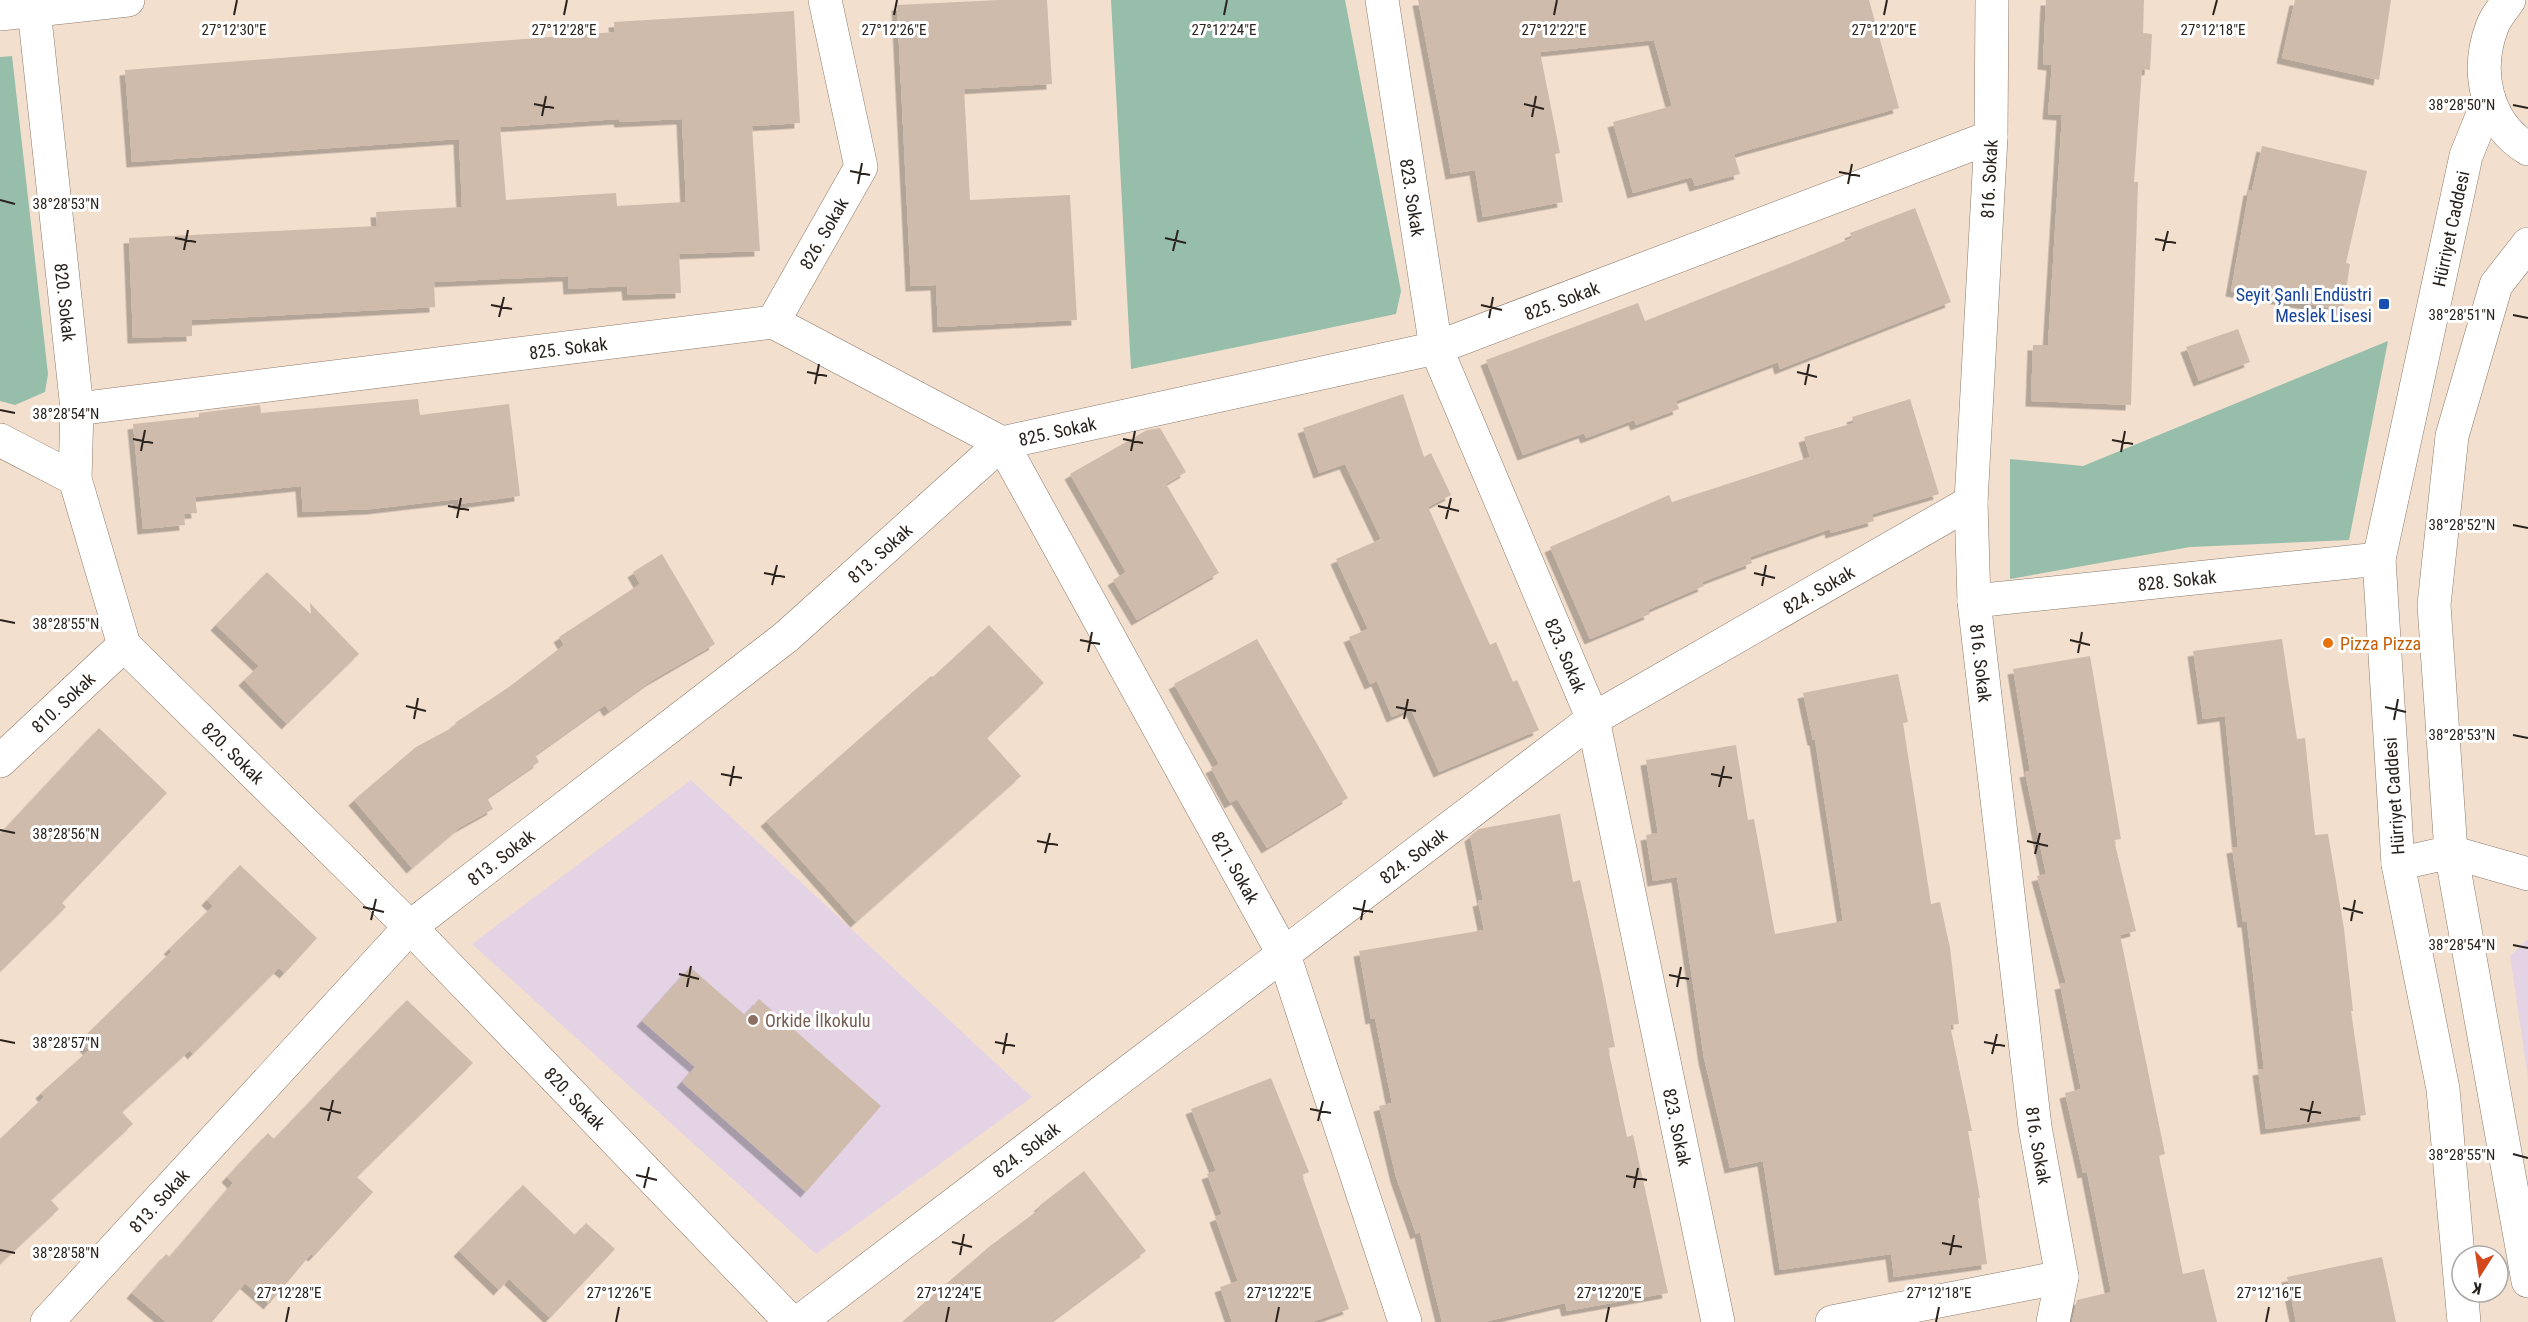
<svg xmlns="http://www.w3.org/2000/svg" width="2528" height="1322" font-family="'Roboto Condensed',sans-serif">
  <style>
    .education { fill: #e3d3e5 }
    .green { fill: #96beab }
    .building { fill: #cfbbab; fill-rule: evenodd; filter: url(#shadow) }
    .lines { fill: none; stroke-linecap: round; stroke-linejoin: round }
    .minor-casing { stroke: #8c7a6b; stroke-width: 34 }
    .major-casing { stroke: #8c7a6b; stroke-width: 34 }
    .minor { stroke: #fff; stroke-width: 33 }
    .major { stroke: #fff; stroke-width: 33 }
    .ticks { fill: none; stroke: #2a221c; stroke-width: 2 }
    .transit-dot { fill: #1a4fb4; stroke: #fff; stroke-width: 2 }
    .food-dot { fill: #e8710a; stroke: #fff; stroke-width: 2 }
    .education-dot { fill: #8d6e63; stroke: #fff; stroke-width: 2 }
    .labels { text-anchor: middle; dominant-baseline: central; stroke-width: 6; stroke-linejoin: round; paint-order: stroke }
    .street-label { font-size: 18px; fill: #2a221c; stroke: #fff }
    .transit-label { font-size: 18px; fill: #164399; stroke: #fff; text-anchor: end }
    .food-label { font-size: 18px; fill: #c56008; stroke: #fff; text-anchor: start }
    .education-label { font-size: 18px; fill: #785e54; stroke: #fff; text-anchor: start }
    .ticks-label { font-size: 15px; text-anchor: middle; fill: #2a221c; stroke: #fff; stroke-width: 6; stroke-linejoin: round; paint-order: stroke }
  </style>
  <defs>
    <filter id="shadow"><feDropShadow dx="-5.5" dy="5.5" stdDeviation="0" flood-color="#0004"/></filter>
  </defs>
  <rect width="100%" height="100%" fill="#f3dfce"/>
  <g class="education">
    <path d="M 691,780 L 1032,1097 L 816,1254 L 472,944 Z"/>
    <path d="M 2528,939 L 2528,1077 L 2510,956 Z"/>
  </g>
  <g class="green">
    <path d="M 1111,0 L 1345,0 L 1401,291 L 1396,314 L 1131,369 Z"/>
    <path d="M 12,56 L 48,374 L 45,392 L 15,405 L 0,401 L 0,57 Z"/>
    <path d="M 2388,341 L 2349,540 L 2190,547 L 2010,579 L 2010,459 L 2083,466 Z"/>
  </g>
  <g class="building">
    <path d="M 999,0 L 1047,0 L 1052,84 L 964,89 L 970,200 L 1070,195 L 1077,320 L 938,327 L 936,285 L 911,286 L 897,5 Z"/>
    <path d="M 1418,0 L 1869,0 L 1899,108 L 1734,154 L 1740,174 L 1695,186 L 1692,177 L 1633,193 L 1613,122 L 1672,106 L 1654,40 L 1540,52 L 1560,153 L 1555,154 L 1563,202 L 1483,217 L 1475,170 L 1451,174 Z"/>
    <path d="M 2046,0 L 2144,0 L 2143,33 L 2152,34 L 2150,70 L 2142,69 L 2134,182 L 2138,182 L 2131,405 L 2031,401 L 2033,345 L 2048,345 L 2062,115 L 2048,114 L 2052,65 L 2043,64 Z"/>
    <path d="M 2295,0 L 2391,0 L 2379,80 L 2282,58 Z"/>
    <path d="M 794,11 L 800,123 L 752,126 L 760,251 L 679,254 L 681,293 L 628,295 L 627,286 L 569,289 L 568,276 L 434,282 L 435,307 L 192,320 L 192,336 L 133,338 L 129,238 L 377,226 L 376,212 L 462,207 L 459,139 L 132,162 L 125,70 L 615,32 L 614,22 ZM 619,119 L 620,122 L 682,119 L 686,202 L 617,206 L 616,193 L 506,200 L 500,127 Z"/>
    <path d="M 2262,146 L 2367,171 L 2346,263 L 2350,264 L 2343,310 L 2231,291 L 2249,190 L 2252,190 Z"/>
    <path d="M 1915,208 L 1951,302 L 1780,369 L 1778,362 L 1676,401 L 1679,409 L 1636,425 L 1634,420 L 1586,438 L 1584,433 L 1523,455 L 1486,360 L 1638,303 L 1645,321 L 1791,263 L 1852,238 L 1850,233 Z"/>
    <path d="M 2238,329 L 2250,362 L 2199,381 L 2186,347 Z"/>
    <path d="M 1403,394 L 1424,457 L 1431,453 L 1451,495 L 1428,507 L 1490,645 L 1496,642 L 1513,682 L 1517,680 L 1539,730 L 1439,772 L 1411,709 L 1392,717 L 1377,681 L 1370,684 L 1349,637 L 1368,629 L 1336,559 L 1381,539 L 1345,464 L 1319,473 L 1303,428 Z"/>
    <path d="M 418,399 L 420,415 L 509,404 L 520,496 L 459,504 L 458,499 L 372,509 L 303,512 L 301,486 L 195,497 L 197,513 L 184,514 L 185,525 L 143,529 L 133,424 L 199,417 L 199,413 L 260,405 L 261,413 Z"/>
    <path d="M 1910,399 L 1939,494 L 1872,514 L 1874,521 L 1831,533 L 1830,529 L 1750,557 L 1752,563 L 1702,582 L 1704,586 L 1648,610 L 1650,614 L 1590,639 L 1550,547 L 1669,495 L 1672,502 L 1810,457 L 1804,437 L 1854,423 L 1852,417 Z"/>
    <path d="M 1160,428 L 1186,472 L 1166,484 L 1219,573 L 1137,620 L 1113,580 L 1126,572 L 1070,474 L 1147,430 Z"/>
    <path d="M 662,554 L 715,644 L 651,681 L 609,711 L 605,705 L 535,755 L 539,762 L 487,798 L 493,809 L 459,828 L 412,868 L 354,800 L 416,747 L 457,725 L 455,723 L 509,687 L 564,645 L 559,637 L 640,584 L 633,572 Z"/>
    <path d="M 267,572 L 311,614 L 310,603 L 359,654 L 287,724 L 244,680 L 259,666 L 216,625 Z"/>
    <path d="M 989,625 L 1044,683 L 987,738 L 1021,776 L 856,922 L 766,821 L 931,676 L 933,677 Z"/>
    <path d="M 1257,639 L 1348,798 L 1267,848 L 1237,799 L 1230,803 L 1211,768 L 1219,764 L 1174,684 Z"/>
    <path d="M 2282,639 L 2297,739 L 2305,738 L 2315,835 L 2328,834 L 2344,929 L 2353,1011 L 2351,1011 L 2366,1115 L 2266,1129 L 2258,1070 L 2264,1069 L 2247,922 L 2243,922 L 2232,848 L 2238,847 L 2225,716 L 2203,719 L 2193,651 Z"/>
    <path d="M 2090,656 L 2121,839 L 2114,840 L 2136,931 L 2120,935 L 2165,1154 L 2159,1156 L 2183,1274 L 2204,1269 L 2217,1322 L 2072,1322 L 2077,1300 L 2111,1292 L 2087,1172 L 2083,1173 L 2065,1093 L 2081,1089 L 2060,984 L 2066,983 L 2037,876 L 2046,874 L 2025,772 L 2030,771 L 2013,669 Z"/>
    <path d="M 1898,674 L 1908,722 L 1903,723 L 1931,904 L 1940,902 L 1950,948 L 1959,1024 L 1950,1025 L 1972,1131 L 1968,1131 L 1980,1198 L 1978,1198 L 1987,1264 L 1894,1277 L 1891,1254 L 1780,1270 L 1763,1161 L 1730,1168 L 1704,1058 L 1677,877 L 1653,881 L 1646,835 L 1658,833 L 1646,760 L 1736,745 L 1748,820 L 1754,819 L 1775,934 L 1843,921 L 1815,740 L 1813,740 L 1803,693 Z"/>
    <path d="M 99,728 L 167,793 L 62,903 L 66,907 L 0,972 L 0,834 Z"/>
    <path d="M 1560,814 L 1573,882 L 1580,880 L 1603,985 L 1615,1047 L 1608,1048 L 1627,1137 L 1633,1135 L 1668,1293 L 1567,1311 L 1565,1303 L 1484,1322 L 1442,1322 L 1420,1232 L 1416,1234 L 1396,1177 L 1379,1106 L 1392,1103 L 1375,1018 L 1371,1019 L 1359,951 L 1484,930 L 1478,901 L 1483,900 L 1470,836 L 1479,829 Z"/>
    <path d="M 240,865 L 317,938 L 285,973 L 279,968 L 193,1054 L 190,1050 L 122,1112 L 133,1124 L 51,1200 L 59,1209 L 0,1264 L 0,1139 L 44,1097 L 41,1093 L 89,1050 L 85,1046 L 89,1042 L 84,1037 L 172,951 L 169,949 L 213,906 L 207,900 Z"/>
    <path d="M 690,967 L 745,1015 L 759,999 L 881,1106 L 806,1192 L 682,1082 L 695,1067 L 642,1021 Z"/>
    <path d="M 407,1000 L 473,1063 L 357,1177 L 373,1192 L 314,1256 L 311,1254 L 269,1304 L 245,1283 L 212,1322 L 166,1322 L 132,1293 L 166,1254 L 170,1257 L 233,1183 L 227,1177 L 268,1133 L 274,1139 Z"/>
    <path d="M 1271,1078 L 1309,1172 L 1302,1175 L 1349,1309 L 1312,1322 L 1232,1322 L 1220,1287 L 1238,1281 L 1215,1217 L 1222,1214 L 1207,1174 L 1216,1171 L 1191,1109 Z"/>
    <path d="M 1084,1171 L 1146,1251 L 1051,1322 L 902,1322 L 990,1246 L 1041,1208 L 1039,1206 Z"/>
    <path d="M 523,1185 L 575,1235 L 586,1223 L 615,1249 L 550,1318 L 509,1279 L 499,1290 L 459,1251 Z"/>
    <path d="M 2382,1257 L 2396,1322 L 2296,1322 L 2287,1277 Z"/>
  </g>
  <g class="lines">
    <g class="minor-casing">
      <g id="minor">
        <path id="s1" d="M 33,0 L 77,409 L 75,479 L 124,645 L 410,927 L 791,1322"/>
        <path id="s2" d="M 1382,0 L 1436,348 L 1593,719 L 1718,1322"/>
        <path id="s3" d="M 1992,0 L 1991,137 L 1971,502 L 1974,601 L 2035,1127 L 2062,1277 L 2053,1322"/>
        <path id="s4" d="M 773,322 L 861,167 L 825,0"/>
        <path id="s5" d="M 77,409 L 773,322 L 1002,443 L 1436,348 L 1991,137"/>
        <path d="M 0,440 L 75,479"/>
        <path id="s6" d="M 1974,601 L 2379,559"/>
        <path id="s7" d="M 0,761 L 124,645"/>
        <path d="M 2398,864 L 2451,852 L 2528,874"/>
        <path id="s8" d="M 47,1322 L 410,927 L 786,637 L 1002,443 L 1284,955 L 1405,1322"/>
        <path id="s9" d="M 799,1322 L 1593,719 L 1971,502"/>
        <path d="M 1832,1322 L 2062,1277"/>
      </g>
    </g>
    <g class="major-casing">
      <g id="major">
        <path d="M 2509,0 C 2504,8 2495,17 2492,27 C 2475,72 2486,123 2528,149"/>
        <path d="M 0,14 L 128,0"/>
        <path d="M 2528,244 L 2496,285 L 2452,436 L 2434,605 L 2451,852 L 2528,1281"/>
        <path id="s10" d="M 2464,1322 L 2443,1089 L 2398,864 L 2379,559 L 2466,156 L 2489,99"/>
      </g>
    </g>
    <use href="#minor" class="minor"/>
    <use href="#major" class="major"/>
  </g>
  <path class="ticks" d="M 234,15 L 237,0M 564,15 L 567,0M 894,15 L 897,0M 1224,15 L 1227,0M 1554,15 L 1557,0M 1884,15 L 1887,0M 2213,15 L 2217,0M 534,104 L 554,108M 1524,104 L 1544,109M 2513,105 L 2528,108M 542,116 L 546,96M 1532,117 L 1536,96M 850,171 L 870,175M 1839,172 L 1860,176M 858,184 L 862,163M 1848,184 L 1852,164M 0,200 L 15,204M 175,238 L 196,242M 1165,238 L 1186,243M 2155,239 L 2176,243M 184,250 L 188,230M 1173,251 L 1178,230M 2163,251 L 2168,231M 491,305 L 512,309M 1481,305 L 1502,310M 2513,315 L 2528,318M 499,317 L 504,297M 1489,318 L 1493,297M 807,372 L 827,376M 1797,372 L 1817,377M 815,384 L 819,364M 1805,385 L 1809,364M 0,410 L 15,413M 133,439 L 153,443M 1123,439 L 1143,443M 2112,440 L 2133,444M 141,451 L 145,430M 1131,451 L 1135,431M 2121,452 L 2125,431M 448,506 L 469,510M 1438,506 L 1459,511M 457,518 L 461,498M 1446,519 L 1451,498M 2513,525 L 2528,528M 764,573 L 785,577M 1754,573 L 1775,578M 772,585 L 777,565M 1762,586 L 1766,565M 0,620 L 15,623M 1080,640 L 1100,644M 2070,640 L 2090,645M 1088,652 L 1092,632M 2078,653 L 2082,632M 406,706 L 426,711M 1396,707 L 1416,711M 2385,707 L 2406,712M 414,719 L 418,698M 1404,719 L 1408,699M 2394,720 L 2398,699M 2513,735 L 2528,738M 721,774 L 742,778M 1711,774 L 1732,778M 730,786 L 734,766M 1719,787 L 1724,766M 0,830 L 15,833M 1037,841 L 1058,845M 2027,841 L 2048,846M 1045,853 L 1050,833M 2035,854 L 2040,833M 363,907 L 384,912M 1353,908 L 1373,912M 2343,908 L 2363,913M 371,920 L 376,899M 1361,920 L 1365,900M 2351,921 L 2355,900M 2513,945 L 2528,948M 679,974 L 699,979M 1669,975 L 1689,979M 687,987 L 691,966M 1677,987 L 1681,967M 0,1040 L 15,1043M 995,1042 L 1015,1046M 1984,1042 L 2005,1046M 1003,1054 L 1007,1033M 1992,1054 L 1997,1034M 320,1108 L 341,1113M 1310,1109 L 1331,1113M 2300,1109 L 2321,1113M 328,1121 L 333,1100M 1318,1121 L 1323,1101M 2308,1122 L 2313,1101M 2513,1154 L 2528,1158M 636,1175 L 657,1180M 1626,1176 L 1647,1180M 644,1188 L 649,1167M 1634,1188 L 1638,1168M 952,1242 L 972,1247M 1942,1243 L 1962,1247M 0,1250 L 15,1253M 960,1255 L 964,1234M 1950,1255 L 1954,1235M 286,1322 L 289,1307M 616,1322 L 619,1307M 946,1322 L 949,1307M 1276,1322 L 1279,1307M 1606,1322 L 1609,1307M 1936,1322 L 1939,1307M 2266,1322 L 2269,1307"/>
  <rect class="transit-dot" x="2378" y="298" width="12" height="12" rx="3"/>
  <circle class="food-dot" cx="2328" cy="643" r="6"/>
  <circle class="education-dot" cx="753" cy="1020" r="6"/>
  <g class="labels">
    <g class="street-label">
      <text transform="translate(1989 179) rotate(-87)">816. Sokak</text>
      <text stroke="none"><textPath href="#s2" startOffset="200">823. Sokak</textPath></text>
      <text stroke="none"><textPath href="#s10" startOffset="1107">Hürriyet Caddesi</textPath></text>
      <text stroke="none"><textPath href="#s4" startOffset="102">826. Sokak</textPath></text>
      <text stroke="none"><textPath href="#s5" startOffset="1539">825. Sokak</textPath></text>
      <text stroke="none"><textPath href="#s1" startOffset="304">820. Sokak</textPath></text>
      <text stroke="none"><textPath href="#s5" startOffset="495">825. Sokak</textPath></text>
      <text stroke="none"><textPath href="#s5" startOffset="1017">825. Sokak</textPath></text>
      <text stroke="none"><textPath href="#s8" startOffset="1137">813. Sokak</textPath></text>
      <text stroke="none"><textPath href="#s6" startOffset="204">828. Sokak</textPath></text>
      <text stroke="none"><textPath href="#s9" startOffset="1257">824. Sokak</textPath></text>
      <text stroke="none"><textPath href="#s2" startOffset="686">823. Sokak</textPath></text>
      <text stroke="none"><textPath href="#s3" startOffset="664">816. Sokak</textPath></text>
      <text stroke="none"><textPath href="#s7" startOffset="86">810. Sokak</textPath></text>
      <text stroke="none"><textPath href="#s1" startOffset="808">820. Sokak</textPath></text>
      <text transform="translate(2394 796) rotate(-94)">Hürriyet Caddesi</text>
      <text stroke="none"><textPath href="#s9" startOffset="771">824. Sokak</textPath></text>
      <text stroke="none"><textPath href="#s8" startOffset="651">813. Sokak</textPath></text>
      <text stroke="none"><textPath href="#s8" startOffset="1786">821. Sokak</textPath></text>
      <text stroke="none"><textPath href="#s1" startOffset="1294">820. Sokak</textPath></text>
      <text stroke="none"><textPath href="#s2" startOffset="1172">823. Sokak</textPath></text>
      <text stroke="none"><textPath href="#s3" startOffset="1150">816. Sokak</textPath></text>
      <text stroke="none"><textPath href="#s9" startOffset="285">824. Sokak</textPath></text>
      <text stroke="none"><textPath href="#s8" startOffset="165">813. Sokak</textPath></text>
    </g>
    <g class="transit-label">
      <text x="2372" y="294">Seyit Şanlı Endüstri<tspan x="2372" dy="21">Meslek Lisesi</tspan></text>
    </g>
    <g class="food-label">
      <text x="2340" y="643">Pizza Pizza</text>
    </g>
    <g class="education-label">
      <text x="765" y="1020">Orkide İlkokulu</text>
    </g>
  </g>
  <g class="ticks-label">
    <text x="234" y="35">27°12'30"E</text>
    <text x="564" y="35">27°12'28"E</text>
    <text x="894" y="35">27°12'26"E</text>
    <text x="1224" y="35">27°12'24"E</text>
    <text x="1554" y="35">27°12'22"E</text>
    <text x="1884" y="35">27°12'20"E</text>
    <text x="2213" y="35">27°12'18"E</text>
    <text x="2462" y="110">38°28'50"N</text>
    <text x="66" y="209">38°28'53"N</text>
    <text x="2462" y="320">38°28'51"N</text>
    <text x="66" y="419">38°28'54"N</text>
    <text x="2462" y="530">38°28'52"N</text>
    <text x="66" y="629">38°28'55"N</text>
    <text x="2462" y="740">38°28'53"N</text>
    <text x="66" y="839">38°28'56"N</text>
    <text x="2462" y="950">38°28'54"N</text>
    <text x="66" y="1048">38°28'57"N</text>
    <text x="2462" y="1160">38°28'55"N</text>
    <text x="66" y="1258">38°28'58"N</text>
    <text x="289" y="1298">27°12'28"E</text>
    <text x="619" y="1298">27°12'26"E</text>
    <text x="949" y="1298">27°12'24"E</text>
    <text x="1279" y="1298">27°12'22"E</text>
    <text x="1609" y="1298">27°12'20"E</text>
    <text x="1939" y="1298">27°12'18"E</text>
    <text x="2269" y="1298">27°12'16"E</text>
  </g>
  <g transform="translate(2480 1274) rotate(192)"><circle r="28" fill="#ffffff" stroke="#aaa7a4" stroke-width="1.5"/>
  <path d="M0-4.5L10 22L0 15L-10 22Z" fill="#d2491e"/>
  <text y="-9" font-size="16" font-weight="bold" text-anchor="middle" fill="#2a221c">K</text>
  </g>
</svg>
